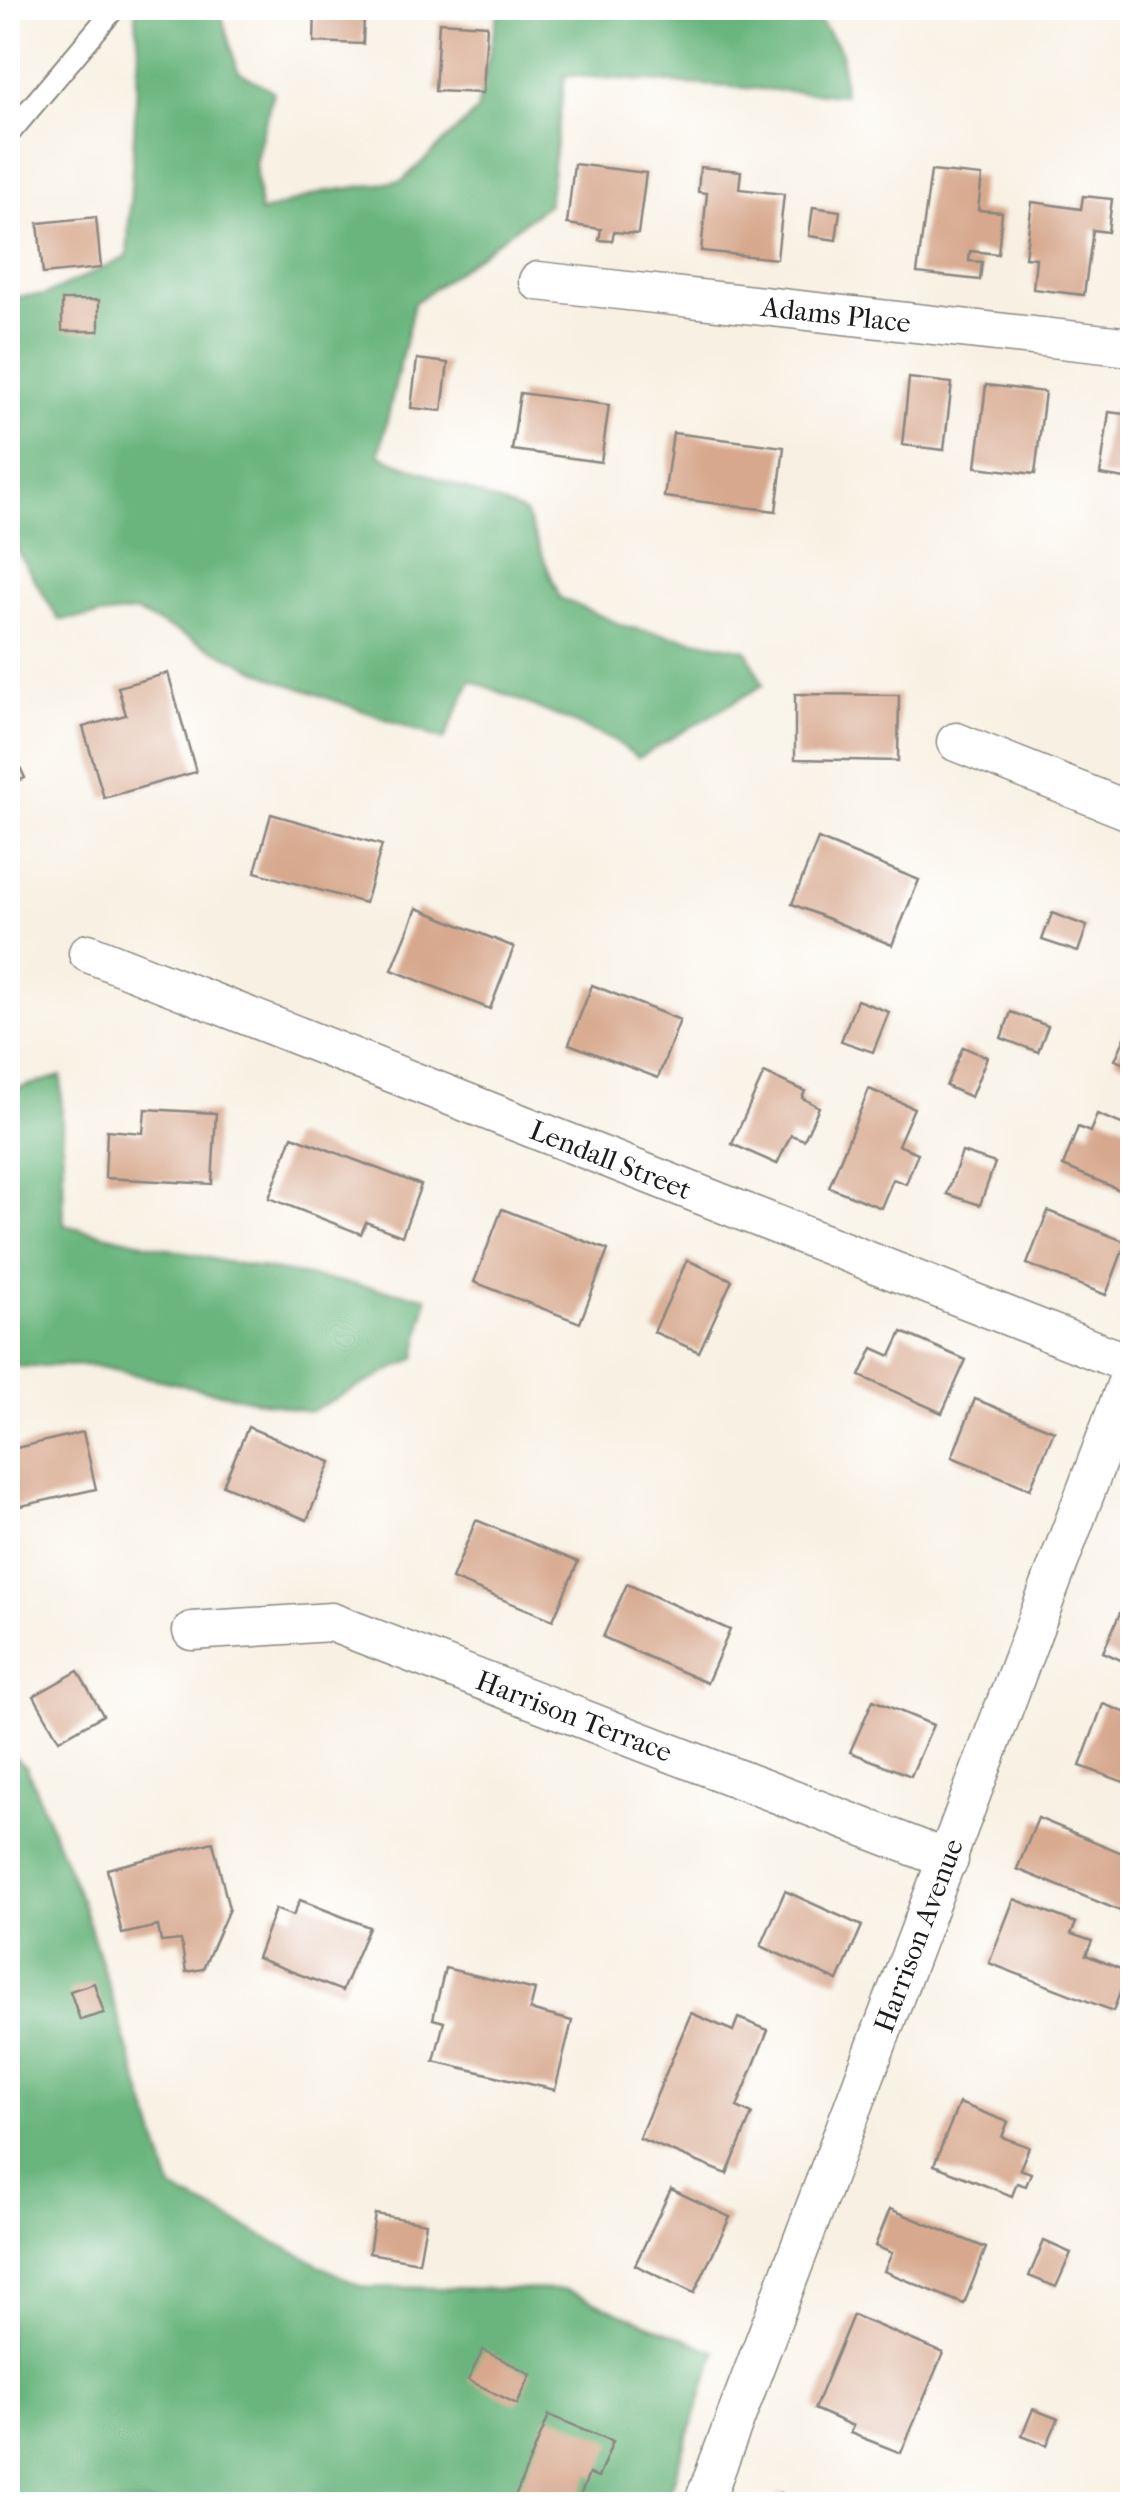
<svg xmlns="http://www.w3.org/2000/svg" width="1140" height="2512" font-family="'IM FELL French Canon',serif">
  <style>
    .forest { fill: #69b57d; stroke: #42684c; stroke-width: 2.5 }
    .building { fill: #d7a88d }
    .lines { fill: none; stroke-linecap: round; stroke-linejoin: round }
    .service-casing { stroke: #8a8680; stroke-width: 24 }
    .minor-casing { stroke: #8a8680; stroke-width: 41 }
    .service { stroke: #fff; stroke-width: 20 }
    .minor { stroke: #fff; stroke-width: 38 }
    .labels { text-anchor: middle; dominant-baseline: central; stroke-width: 10; stroke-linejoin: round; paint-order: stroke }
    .street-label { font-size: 28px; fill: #1c1c1c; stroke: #fff }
  </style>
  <rect width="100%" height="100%" fill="#fff"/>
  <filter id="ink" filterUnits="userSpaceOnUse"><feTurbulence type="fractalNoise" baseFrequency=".01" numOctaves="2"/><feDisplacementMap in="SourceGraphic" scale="20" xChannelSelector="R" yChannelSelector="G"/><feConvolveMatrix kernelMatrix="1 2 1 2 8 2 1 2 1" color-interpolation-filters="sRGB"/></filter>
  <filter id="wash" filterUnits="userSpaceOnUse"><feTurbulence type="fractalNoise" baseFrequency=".0048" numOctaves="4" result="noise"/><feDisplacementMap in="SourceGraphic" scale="40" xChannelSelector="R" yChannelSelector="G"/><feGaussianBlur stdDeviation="2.25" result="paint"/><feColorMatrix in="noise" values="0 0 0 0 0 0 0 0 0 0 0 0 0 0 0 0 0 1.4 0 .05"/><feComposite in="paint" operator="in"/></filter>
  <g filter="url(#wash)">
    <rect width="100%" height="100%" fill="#f8f1e3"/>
    <g class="forest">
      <path d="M 135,8 L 219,8 L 238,71 L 273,91 L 255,163 L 260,213 L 322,192 L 402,181 L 477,111 L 499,8 L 811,8 L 841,51 L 844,95 L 565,75 L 548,204 L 414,303 L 379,455 L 525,513 L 560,598 L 626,627 L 747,650 L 763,685 L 638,758 L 614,740 L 471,680 L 444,740 L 275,679 L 136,612 L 59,620 L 8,536 L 8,297 L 45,295 L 127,257 L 139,48 Z"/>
      <path d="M 61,1076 L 64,1225 L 221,1261 L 427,1297 L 416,1358 L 309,1412 L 90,1365 L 8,1367 L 8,1091 Z"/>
      <path d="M 8,1752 L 27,1768 L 84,1908 L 172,2189 L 362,2287 L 566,2290 L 716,2352 L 666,2504 L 8,2504 Z"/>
    </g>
    <g id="blocks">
      <g class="building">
        <path d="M 315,8 L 387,8 L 387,17 L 364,16 L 363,44 L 314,42 Z"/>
        <path d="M 439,22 L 487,25 L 483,93 L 435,91 Z"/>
        <path d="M 574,164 L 646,173 L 638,234 L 614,232 L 612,241 L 599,240 L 601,229 L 567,224 Z"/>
        <path d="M 700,167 L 741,171 L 739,189 L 784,194 L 777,259 L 701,251 L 707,193 L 698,192 Z"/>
        <path d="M 931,171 L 982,176 L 978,210 L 1002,212 L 998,254 L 970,251 L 969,261 L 982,262 L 980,280 L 917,273 Z"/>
        <path d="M 1083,196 L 1112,199 L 1108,232 L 1093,230 L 1084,295 L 1033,289 L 1036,258 L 1025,257 L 1032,202 L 1081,209 Z"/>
        <path d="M 813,207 L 840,211 L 836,240 L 809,236 Z"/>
        <path d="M 96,217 L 101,268 L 43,274 L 38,223 Z"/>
        <rect x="62" y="300" width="37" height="31"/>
        <path d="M 417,359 L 448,363 L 442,411 L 411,408 Z"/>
        <path d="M 909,378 L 952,383 L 944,450 L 902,445 Z"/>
        <path d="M 986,385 L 1045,392 L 1035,474 L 976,467 Z"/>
        <path d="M 520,393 L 609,405 L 601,462 L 512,450 Z"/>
        <path d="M 1109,412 L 1132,415 L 1132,480 L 1100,475 Z"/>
        <path d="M 673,433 L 784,447 L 776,511 L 664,497 Z"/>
        <path d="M 168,673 L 196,772 L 104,798 L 83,727 L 126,715 L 118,687 Z"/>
        <path d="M 795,694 L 899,695 L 898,761 L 795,759 Z"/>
        <path d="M 8,741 L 25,778 L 8,786 Z"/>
        <path d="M 271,814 L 382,845 L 365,903 L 255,872 Z"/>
        <path d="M 818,839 L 919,880 L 892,945 L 792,904 Z"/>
        <path d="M 417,908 L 514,947 L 490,1009 L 392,970 Z"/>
        <path d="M 1052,913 L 1087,926 L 1078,952 L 1042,940 Z"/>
        <path d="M 592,985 L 680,1020 L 658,1078 L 569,1044 Z"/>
        <path d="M 857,1000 L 889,1012 L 873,1052 L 841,1041 Z"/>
        <path d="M 1011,1012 L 1048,1026 L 1038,1052 L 1001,1038 Z"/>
        <path d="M 1128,1031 L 1132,1033 L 1132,1068 L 1115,1060 Z"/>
        <path d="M 963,1047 L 987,1057 L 971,1097 L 946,1086 Z"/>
        <path d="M 764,1073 L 805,1091 L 802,1098 L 819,1107 L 804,1140 L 791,1135 L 777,1164 L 732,1144 Z"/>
        <path d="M 869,1089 L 914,1108 L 898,1145 L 918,1153 L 906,1184 L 893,1179 L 881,1208 L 829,1187 Z"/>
        <path d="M 145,1109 L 216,1113 L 212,1184 L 105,1178 L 107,1130 L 143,1133 Z"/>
        <path d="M 1097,1114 L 1132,1128 L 1132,1195 L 1063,1166 L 1078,1127 L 1090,1132 Z"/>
        <path d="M 292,1136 L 421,1185 L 402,1236 L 366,1222 L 361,1234 L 269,1198 Z"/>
        <path d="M 962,1152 L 995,1163 L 980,1205 L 947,1194 Z"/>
        <path d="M 502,1209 L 608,1250 L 580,1323 L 474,1282 Z"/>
        <path d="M 1048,1211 L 1126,1242 L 1106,1295 L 1027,1264 Z"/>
        <path d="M 687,1260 L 732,1280 L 699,1352 L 654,1332 Z"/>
        <path d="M 902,1332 L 966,1360 L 942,1413 L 860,1376 L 873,1348 L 891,1356 Z"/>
        <path d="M 975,1399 L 1054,1431 L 1030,1489 L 952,1457 Z"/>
        <path d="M 248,1427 L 331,1462 L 307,1520 L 223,1485 Z"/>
        <path d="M 83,1432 L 96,1489 L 8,1509 L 8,1450 Z"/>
        <path d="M 476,1520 L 578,1562 L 553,1620 L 452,1579 Z"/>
        <path d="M 627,1584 L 730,1630 L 707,1683 L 603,1637 Z"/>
        <path d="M 1123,1606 L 1132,1610 L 1132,1665 L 1103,1652 Z"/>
        <path d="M 78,1671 L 103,1715 L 59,1740 L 34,1696 Z"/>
        <path d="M 873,1700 L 933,1725 L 911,1776 L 850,1752 Z"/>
        <path d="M 1103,1704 L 1132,1715 L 1132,1785 L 1080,1766 Z"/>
        <path d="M 1038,1818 L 1132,1857 L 1132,1889 L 1123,1912 L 1017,1869 Z"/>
        <path d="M 213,1842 L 229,1909 L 203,1969 L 186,1972 L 181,1940 L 161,1942 L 158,1926 L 122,1934 L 107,1869 Z"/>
        <path d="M 785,1891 L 862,1926 L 838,1981 L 761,1946 Z"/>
        <path d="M 1014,1899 L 1076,1923 L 1071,1934 L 1092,1941 L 1086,1955 L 1128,1972 L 1113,2011 L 989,1963 Z"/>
        <path d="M 300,1900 L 369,1927 L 342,1991 L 257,1958 L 275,1909 L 293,1916 Z"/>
        <path d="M 445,1968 L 535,1990 L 530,2010 L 572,2021 L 555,2090 L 434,2061 L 444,2022 L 433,2019 Z"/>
        <path d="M 94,1983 L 104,2013 L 80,2020 L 70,1991 Z"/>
        <path d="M 691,2013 L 733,2031 L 738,2018 L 768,2030 L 737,2107 L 752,2114 L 727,2174 L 639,2138 Z"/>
        <path d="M 959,2103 L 1008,2122 L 1002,2137 L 1029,2147 L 1020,2169 L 1031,2173 L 1026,2186 L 1017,2183 L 1012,2196 L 934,2165 Z"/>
        <path d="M 671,2189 L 730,2217 L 694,2293 L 635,2265 Z"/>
        <path d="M 890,2209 L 986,2248 L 964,2304 L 884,2271 L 892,2253 L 875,2246 Z"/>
        <path d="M 375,2214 L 426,2223 L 419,2262 L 369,2253 Z"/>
        <path d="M 1044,2241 L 1071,2253 L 1056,2287 L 1029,2276 Z"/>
        <path d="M 853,2315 L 943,2353 L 901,2453 L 850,2433 L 853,2426 L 814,2409 Z"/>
        <path d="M 483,2350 L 531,2374 L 517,2404 L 468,2380 Z"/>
        <path d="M 1033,2409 L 1058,2419 L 1047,2445 L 1022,2435 Z"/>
        <path d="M 549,2415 L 613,2441 L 598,2478 L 589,2474 L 577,2504 L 512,2504 Z"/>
        <path d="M 780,2493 L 810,2504 L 775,2504 Z"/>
      </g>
    </g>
  </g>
  <g filter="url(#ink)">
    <use href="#blocks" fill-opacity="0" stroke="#8a8680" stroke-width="2.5"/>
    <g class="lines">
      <g class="service-casing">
        <path id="service" d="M 8,135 L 115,8"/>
      </g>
      <g class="minor-casing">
        <g id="minor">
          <path id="s1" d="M 538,281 L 1132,347"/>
          <path d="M 956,742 L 1132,812"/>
          <path id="s2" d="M 88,953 L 1132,1365"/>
          <path id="s3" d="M 192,1631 L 331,1622 L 949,1860"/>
          <path id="s4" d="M 703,2504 L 1132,1369"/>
        </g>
      </g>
      <use href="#service" class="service"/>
      <use href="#minor" class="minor"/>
    </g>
  </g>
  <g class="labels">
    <g class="street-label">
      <text stroke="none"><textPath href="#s1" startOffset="300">Adams Place</textPath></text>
      <text stroke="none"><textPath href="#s2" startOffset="562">Lendall Street</textPath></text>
      <text stroke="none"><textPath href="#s3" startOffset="400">Harrison Terrace</textPath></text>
      <text stroke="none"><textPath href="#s4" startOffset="608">Harrison Avenue</textPath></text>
    </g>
  </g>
  <rect width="1140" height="2512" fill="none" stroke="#fff" stroke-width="40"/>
</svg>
